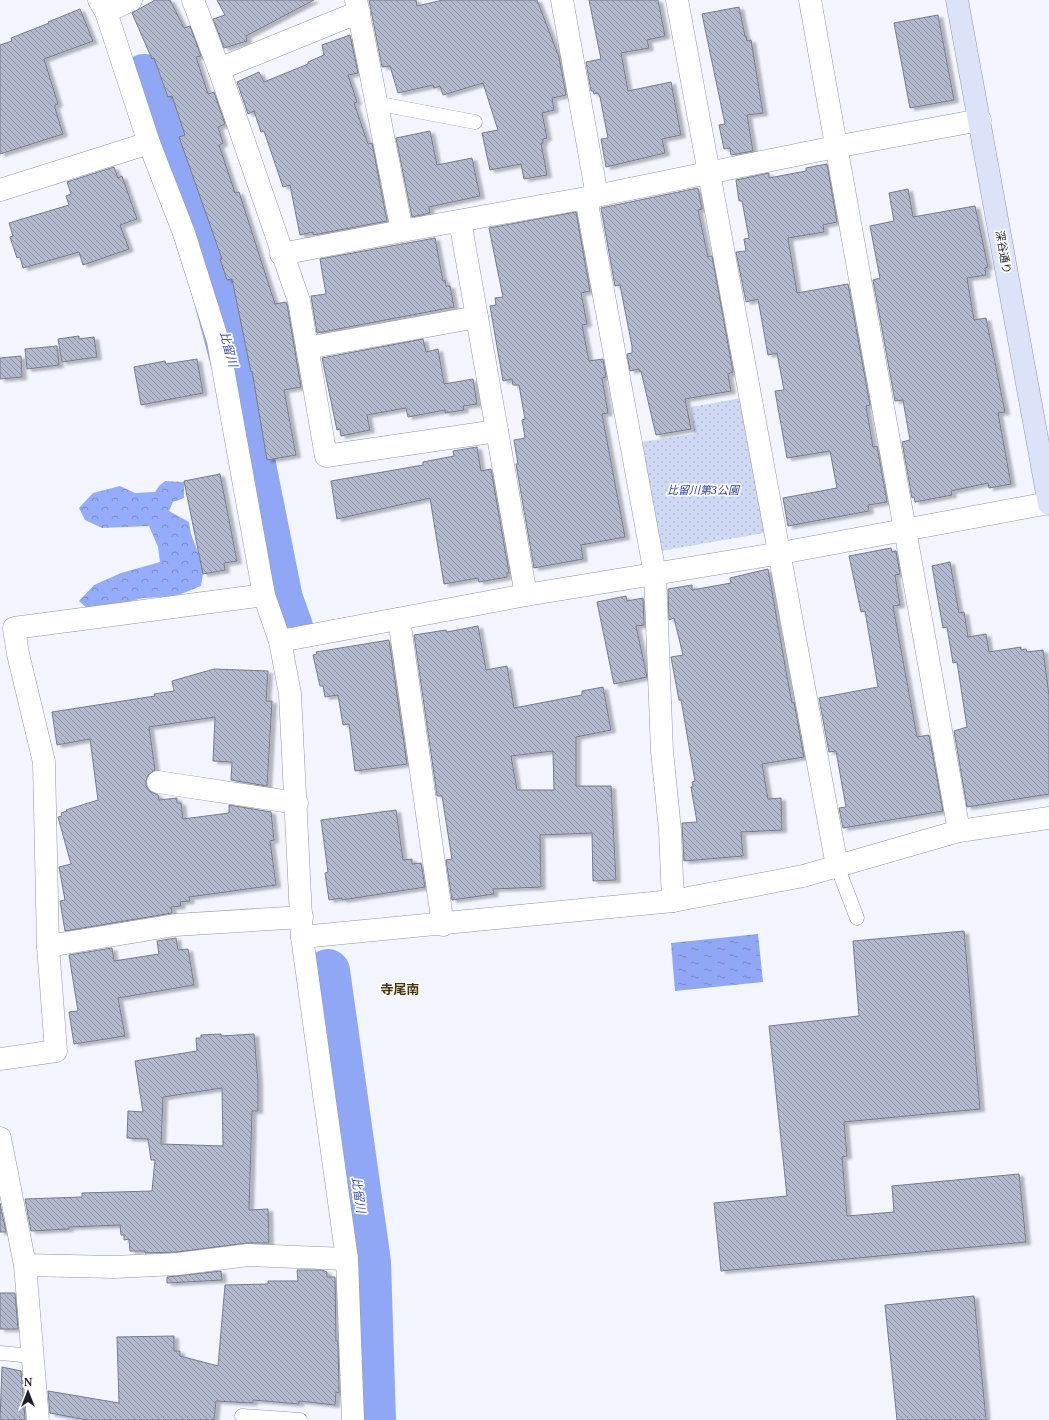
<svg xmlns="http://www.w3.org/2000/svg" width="1049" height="1420" font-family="'Noto Serif','Noto Sans JP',serif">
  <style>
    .forest { fill: url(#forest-crowns) }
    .park { fill: url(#park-dots) }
    .water { fill: url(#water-ripples) }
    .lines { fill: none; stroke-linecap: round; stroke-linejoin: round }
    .river { stroke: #90a7f6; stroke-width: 44 }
    .building { fill: url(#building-back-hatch); stroke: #767b8d; fill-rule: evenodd; filter: url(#shadow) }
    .lane-casing { stroke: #9096a8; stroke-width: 15 }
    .street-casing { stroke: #9096a8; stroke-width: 23 }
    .secondary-casing { stroke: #9096a8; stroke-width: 23 }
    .lane { stroke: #fff; stroke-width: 14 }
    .street { stroke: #fff; stroke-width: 22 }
    .secondary { stroke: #dce2f8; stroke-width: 22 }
    .labels { text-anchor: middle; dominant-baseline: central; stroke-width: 3.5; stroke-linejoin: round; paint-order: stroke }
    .street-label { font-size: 11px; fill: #1d2027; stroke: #fff }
    .park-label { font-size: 11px; font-style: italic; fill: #31419b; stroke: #fff }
    .water-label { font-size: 12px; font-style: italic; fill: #394ba6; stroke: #fff }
    .quarter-label { font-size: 13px; font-weight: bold; fill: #42350b; stroke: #fff }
  </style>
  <defs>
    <pattern id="forest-crowns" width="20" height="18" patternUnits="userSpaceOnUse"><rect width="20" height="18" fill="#95acfb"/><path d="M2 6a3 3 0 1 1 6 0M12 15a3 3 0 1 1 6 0" fill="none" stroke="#798ccb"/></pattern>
    <pattern id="park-dots" width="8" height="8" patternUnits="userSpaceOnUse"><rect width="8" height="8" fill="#d0d9f4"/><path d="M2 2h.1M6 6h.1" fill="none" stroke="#b2bad1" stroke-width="1.8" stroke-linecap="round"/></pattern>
    <pattern id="water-ripples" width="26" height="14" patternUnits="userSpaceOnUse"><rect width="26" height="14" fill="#90a7f6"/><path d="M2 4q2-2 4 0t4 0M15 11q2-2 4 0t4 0" fill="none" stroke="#7588c7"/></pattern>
    <pattern id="building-back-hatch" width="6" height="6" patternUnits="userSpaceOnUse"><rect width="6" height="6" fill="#b2b9cc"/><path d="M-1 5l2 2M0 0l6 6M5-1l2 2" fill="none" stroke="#9096a6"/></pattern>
    <filter id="shadow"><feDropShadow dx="4.5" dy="2.5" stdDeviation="1" flood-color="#0004"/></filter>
  </defs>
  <rect width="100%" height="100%" fill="#f2f5fd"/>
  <path class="forest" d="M 165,481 L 184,482 L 184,498 L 173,502 L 169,511 L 189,522 L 191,534 L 204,568 L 201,586 L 176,596 L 143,598 L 90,611 L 79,601 L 94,585 L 121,573 L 160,562 L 158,547 L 149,526 L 102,528 L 85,520 L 79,508 L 93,493 L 120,486 L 135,493 L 155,492 L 159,486 Z"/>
  <path class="park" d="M 741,398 L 764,533 L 661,551 L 641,442 L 694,434 L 691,407 Z"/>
  <path class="water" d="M 758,934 L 763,982 L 675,991 L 671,943 Z"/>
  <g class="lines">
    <g class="river">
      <path d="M 144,76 L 212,285 L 236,375 L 281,599 L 291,627"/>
      <path d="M 328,971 L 369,1262 L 374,1420"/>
    </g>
  </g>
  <g class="building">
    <path d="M 155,0 L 170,0 L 184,28 L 190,26 L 201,56 L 196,57 L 208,94 L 214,92 L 225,124 L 218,127 L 223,143 L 219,145 L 235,193 L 239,192 L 275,304 L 286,302 L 287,304 L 301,387 L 284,390 L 296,455 L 267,460 L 252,371 L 251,372 L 232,279 L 227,280 L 220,259 L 222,259 L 179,137 L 185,135 L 172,96 L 168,97 L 154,58 L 152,59 L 132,13 Z"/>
    <path d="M 217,0 L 314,0 L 246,36 L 247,41 L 224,48 L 213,19 L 225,15 Z"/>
    <path d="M 369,0 L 416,0 L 417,6 L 443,0 L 537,0 L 559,57 L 566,95 L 552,98 L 554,110 L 542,113 L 547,138 L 543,139 L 543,143 L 541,143 L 547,175 L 524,179 L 521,164 L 490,170 L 482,133 L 498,130 L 483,83 L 443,95 L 440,86 L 434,88 L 433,85 L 398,93 L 390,66 L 382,67 Z"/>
    <path d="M 589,0 L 658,0 L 665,36 L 647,40 L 649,48 L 621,53 L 628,91 L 671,82 L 681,135 L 662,139 L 665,153 L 606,167 L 601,139 L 608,138 L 600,97 L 598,93 L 594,94 L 593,91 L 591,91 L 586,62 L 601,59 Z"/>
    <path d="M 739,7 L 745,36 L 746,36 L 747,41 L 751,40 L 763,113 L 747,115 L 753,151 L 731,155 L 730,148 L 724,149 L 719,125 L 725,124 L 702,14 Z"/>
    <path d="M 80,9 L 93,41 L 44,59 L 58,104 L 55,105 L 55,108 L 63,134 L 0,154 L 0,45 L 12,41 L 11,38 L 49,23 L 48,22 Z"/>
    <path d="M 938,15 L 954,100 L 910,108 L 894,23 Z"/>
    <path d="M 350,35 L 358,73 L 348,75 L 357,102 L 354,103 L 368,144 L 372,143 L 387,221 L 313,235 L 313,232 L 300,235 L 290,185 L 283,187 L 264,131 L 261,132 L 254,111 L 248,114 L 237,82 L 259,72 L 264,82 L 308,64 L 308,62 L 324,55 L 322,45 Z"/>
    <path d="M 430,131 L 437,165 L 472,158 L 480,196 L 429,207 L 430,213 L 412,217 L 396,138 Z"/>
    <path d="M 827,164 L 837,222 L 823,225 L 824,232 L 788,238 L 797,293 L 848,284 L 870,405 L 866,406 L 873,447 L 877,446 L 887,502 L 868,505 L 869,511 L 788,526 L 783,498 L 837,488 L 830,451 L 787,458 L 775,391 L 784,390 L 777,353 L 768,355 L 758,299 L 746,302 L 736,252 L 746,251 L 744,239 L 749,238 L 742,201 L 739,201 L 736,180 L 769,173 L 769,178 L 806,171 L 806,168 Z"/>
    <path d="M 114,167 L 118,178 L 122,176 L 137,219 L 120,225 L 129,249 L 83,265 L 79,252 L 23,268 L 20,257 L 17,258 L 10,237 L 13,236 L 9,223 L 69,205 L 66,196 L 71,194 L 67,182 Z"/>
    <path d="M 698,188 L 702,209 L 698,210 L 708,257 L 712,256 L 733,372 L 728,374 L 731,391 L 685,399 L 691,429 L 656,435 L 641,371 L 639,371 L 639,369 L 630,371 L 627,354 L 632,353 L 632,346 L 620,285 L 615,286 L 601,208 Z"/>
    <path d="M 908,189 L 913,217 L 975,206 L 988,267 L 985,268 L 986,275 L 967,278 L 974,320 L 986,318 L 1005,412 L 998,413 L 1011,484 L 989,488 L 988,483 L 951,491 L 952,495 L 915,502 L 914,497 L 912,498 L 902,442 L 910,440 L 903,400 L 895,401 L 873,280 L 880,278 L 870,226 L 894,221 L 889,193 Z"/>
    <path d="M 576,212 L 590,291 L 581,293 L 587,324 L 582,325 L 589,361 L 603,359 L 606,377 L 602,378 L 608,413 L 602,414 L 625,537 L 581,545 L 583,559 L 534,568 L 516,464 L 518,464 L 514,440 L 525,438 L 522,420 L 525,419 L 519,385 L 513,385 L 512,379 L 503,381 L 490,306 L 496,305 L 495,298 L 503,297 L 489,228 Z"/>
    <path d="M 435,238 L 443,281 L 445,280 L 446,286 L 450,286 L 454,307 L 317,333 L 311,296 L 326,294 L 320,259 Z"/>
    <path d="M 79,336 L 79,339 L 94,337 L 97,357 L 62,362 L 58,339 Z"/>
    <path d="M 423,339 L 426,352 L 438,349 L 444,384 L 473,379 L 477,404 L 463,406 L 464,410 L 445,413 L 445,410 L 408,417 L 406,408 L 367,415 L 370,430 L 341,436 L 340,429 L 337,430 L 322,358 Z"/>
    <path d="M 57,346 L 59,365 L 27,369 L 25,349 Z"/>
    <path d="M 21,356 L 22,377 L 0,379 L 0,358 Z"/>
    <path d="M 197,359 L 203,393 L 141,405 L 134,367 L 165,361 L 166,364 Z"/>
    <path d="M 477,447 L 481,471 L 491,469 L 509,573 L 507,573 L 507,577 L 479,582 L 478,578 L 444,584 L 430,498 L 337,519 L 331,481 L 423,465 L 423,462 L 454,456 L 453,451 Z"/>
    <path d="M 220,474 L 237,561 L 224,563 L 225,570 L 203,574 L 184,481 Z"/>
    <path d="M 891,548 L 892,552 L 896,551 L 900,574 L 895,575 L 900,605 L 893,606 L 917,737 L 929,735 L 943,811 L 843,828 L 839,808 L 846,807 L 836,751 L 829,752 L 819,698 L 878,687 L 865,611 L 861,612 L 849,556 Z"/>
    <path d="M 950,562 L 959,613 L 964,612 L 968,637 L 986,634 L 989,652 L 1021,647 L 1021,650 L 1026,649 L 1027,652 L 1043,650 L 1049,695 L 1049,794 L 967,807 L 954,731 L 967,727 L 957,662 L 953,663 L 947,627 L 943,628 L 932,566 Z"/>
    <path d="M 768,569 L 786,671 L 792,703 L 794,702 L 804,757 L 762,764 L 768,799 L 781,798 L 782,830 L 741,832 L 743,856 L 684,861 L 682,823 L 697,822 L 691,787 L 693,787 L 692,782 L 695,781 L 683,711 L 681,700 L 679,700 L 671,657 L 683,655 L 674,618 L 669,620 L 668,589 L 692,585 L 692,590 L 731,583 L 730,578 Z"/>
    <path d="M 626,596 L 627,601 L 643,598 L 644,625 L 636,626 L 647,677 L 614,684 L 597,602 Z"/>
    <path d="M 478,626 L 486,670 L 507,666 L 514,708 L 582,695 L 582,691 L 603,687 L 611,730 L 576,737 L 576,786 L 611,786 L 616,880 L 593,881 L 592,833 L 540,835 L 541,887 L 493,889 L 494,894 L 452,900 L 446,860 L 452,859 L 442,796 L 437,796 L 437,795 L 414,635 L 446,630 L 447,632 ZM 553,751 L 554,790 L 517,790 L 511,756 Z"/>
    <path d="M 389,640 L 407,764 L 355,771 L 349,724 L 343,725 L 338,695 L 325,697 L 323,686 L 320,686 L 313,655 L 317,654 L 316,652 Z"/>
    <path d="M 214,669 L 268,671 L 266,701 L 272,701 L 267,786 L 231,780 L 232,762 L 213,761 L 215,717 L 149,727 L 155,770 L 148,775 L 146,781 L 146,786 L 151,792 L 158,795 L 159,800 L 177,798 L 177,803 L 181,803 L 183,819 L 229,813 L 229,805 L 271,812 L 274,840 L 270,841 L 276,885 L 189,897 L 190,901 L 180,902 L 181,906 L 171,907 L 172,913 L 65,931 L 60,901 L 65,900 L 59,867 L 71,864 L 58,817 L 62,816 L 61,813 L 67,811 L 66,810 L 98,800 L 90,739 L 57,745 L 52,712 L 155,696 L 154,694 L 174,691 L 172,681 Z"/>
    <path d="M 396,810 L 403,860 L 412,859 L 412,864 L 421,863 L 425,887 L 342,900 L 342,898 L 329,900 L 325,873 L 328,872 L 321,820 Z"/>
    <path d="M 964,931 L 980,1109 L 844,1122 L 847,1156 L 842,1157 L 847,1216 L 894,1212 L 892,1186 L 1019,1174 L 1026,1242 L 721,1271 L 714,1203 L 787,1196 L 769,1026 L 859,1016 L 853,941 Z"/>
    <path d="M 176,938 L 178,950 L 188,949 L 194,985 L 118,998 L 125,1036 L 74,1044 L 69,1012 L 78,1011 L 69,955 L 112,948 L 114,961 L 159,954 L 157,941 Z"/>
    <path d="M 221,1034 L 221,1036 L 254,1034 L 258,1081 L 258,1111 L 252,1111 L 249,1210 L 268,1209 L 269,1243 L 247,1243 L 177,1252 L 145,1253 L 145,1251 L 130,1251 L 129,1239 L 124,1240 L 124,1235 L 121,1235 L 120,1225 L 69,1227 L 69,1229 L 31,1231 L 25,1199 L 82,1197 L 82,1193 L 152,1191 L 155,1160 L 151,1160 L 148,1139 L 127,1138 L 128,1111 L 143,1112 L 135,1061 L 197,1051 L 196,1038 L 201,1038 L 201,1035 ZM 222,1088 L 223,1146 L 161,1144 L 163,1097 Z"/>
    <path d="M 0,1203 L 6,1232 L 0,1232 Z"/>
    <path d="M 297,1270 L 322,1270 L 327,1272 L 327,1277 L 335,1277 L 336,1341 L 338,1341 L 339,1393 L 336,1392 L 335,1405 L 299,1401 L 299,1404 L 253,1400 L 253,1403 L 216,1401 L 214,1420 L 87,1420 L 50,1413 L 48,1391 L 119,1403 L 117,1337 L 174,1336 L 174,1351 L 180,1351 L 180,1356 L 218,1366 L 225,1285 L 268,1284 L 268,1281 L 298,1281 Z"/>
    <path d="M 221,1271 L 222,1280 L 167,1283 L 167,1277 Z"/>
    <path d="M 0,1293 L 15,1293 L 18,1329 L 0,1329 Z"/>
    <path d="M 974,1296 L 986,1420 L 897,1420 L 885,1305 Z"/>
    <path d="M 2,1367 L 21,1371 L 25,1420 L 0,1420 Z"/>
  </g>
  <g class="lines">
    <g class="lane-casing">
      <g id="lane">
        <path d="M 375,103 L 475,122"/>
        <path d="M 837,866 L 857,918"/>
        <path d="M 0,1353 L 33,1356"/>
        <path d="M 242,1416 L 300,1420"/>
      </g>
    </g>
    <g class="street-casing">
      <g id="street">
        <path d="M 99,0 L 106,12 L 149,143 L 184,233 L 218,341 L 264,595 L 280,641 L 290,694 L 302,937 L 347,1259 L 353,1420"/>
        <path d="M 193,0 L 219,69 L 299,301 L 326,456 L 497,431"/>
        <path d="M 356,0 L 402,231 L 586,198 L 835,147 L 980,120"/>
        <path d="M 562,0 L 597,196"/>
        <path d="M 677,0 L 837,866"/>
        <path d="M 810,0 L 959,831"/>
        <path d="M 106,12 L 131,0"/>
        <path d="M 219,69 L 359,12"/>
        <path d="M 0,190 L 149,143"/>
        <path d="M 586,198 L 655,574 L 662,751 L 670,830 L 673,901"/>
        <path d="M 460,221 L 526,595"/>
        <path d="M 281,254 L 402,231"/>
        <path d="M 307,348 L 477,317"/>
        <path d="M 399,619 L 443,925"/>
        <path d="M 280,641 L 526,595 L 781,553 L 1049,503"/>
        <path d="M 158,782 L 297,803"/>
        <path d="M 302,937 L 673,901 L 803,876 L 959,831 L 1049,818"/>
        <path d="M 48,946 L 175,925 L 302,917"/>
        <path d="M 0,1059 L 56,1051 L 48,946 L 44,762 L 18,654 L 14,628 L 264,595"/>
        <path d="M 0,1138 L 25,1265 L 38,1420"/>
        <path d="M 25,1265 L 114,1267 L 178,1264 L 248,1255 L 347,1259"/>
      </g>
    </g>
    <g class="secondary-casing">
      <path id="secondary" d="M 957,0 L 1049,504"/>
    </g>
    <use href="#lane" class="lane"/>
    <use href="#street" class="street"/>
    <use href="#secondary" class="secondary"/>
  </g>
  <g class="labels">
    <g class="street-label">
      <text transform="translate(1004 252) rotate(80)">深谷通り</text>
    </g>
    <g class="park-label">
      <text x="703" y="489">比留川第3公園</text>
    </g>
    <g class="water-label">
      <text transform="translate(229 349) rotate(75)">比留川</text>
      <text transform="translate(359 1195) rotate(82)">比留川</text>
    </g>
    <g class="quarter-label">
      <text x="400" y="989">寺尾南</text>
    </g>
  </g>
  <g transform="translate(28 1392)" stroke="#ffffff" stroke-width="3" paint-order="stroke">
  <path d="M0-3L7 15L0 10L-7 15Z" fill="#1d2027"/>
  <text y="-6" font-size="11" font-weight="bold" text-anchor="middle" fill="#1d2027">N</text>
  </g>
</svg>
